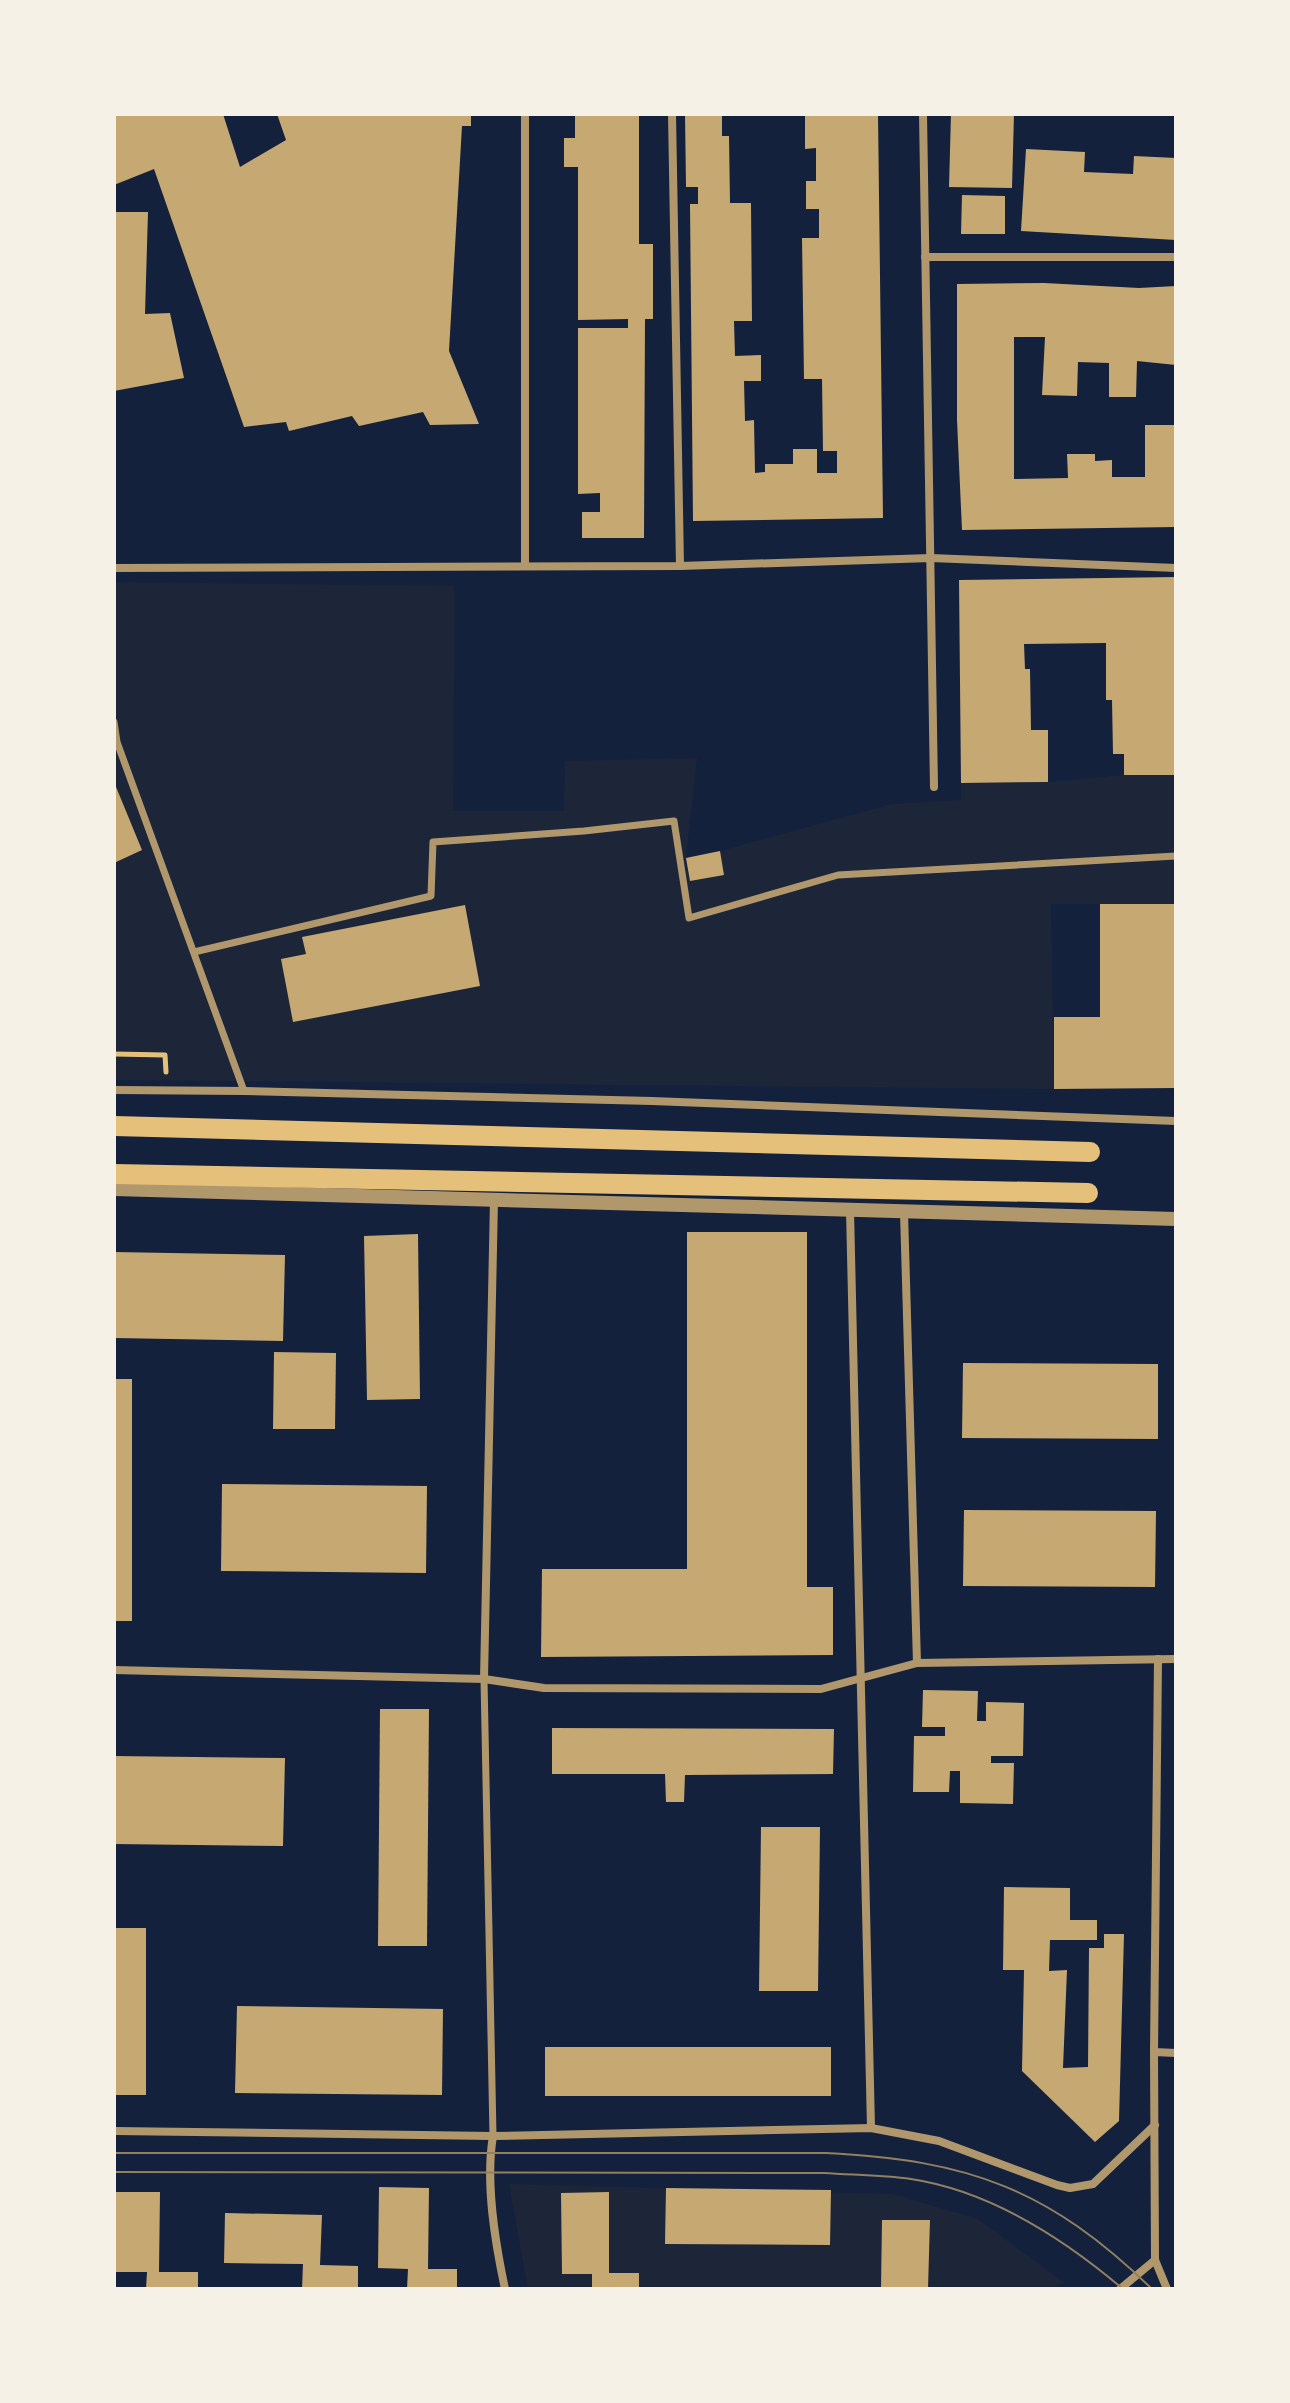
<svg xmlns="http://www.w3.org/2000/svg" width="1290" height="2403" font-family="'Fira Sans Condensed',sans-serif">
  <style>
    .green { fill: #1d2539 }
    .building { fill: #c6a872 }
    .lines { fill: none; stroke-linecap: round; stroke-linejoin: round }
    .path { stroke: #e5c07b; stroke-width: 5 }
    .pedestrian { stroke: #b1986c; stroke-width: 7 }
    .minor { stroke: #b1986c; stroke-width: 8 }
    .tertiary { stroke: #b1986c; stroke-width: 14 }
    .primary { stroke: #e5c07b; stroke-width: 20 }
    .tram { stroke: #918062; stroke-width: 2 }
  </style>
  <rect width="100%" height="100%" fill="#14213d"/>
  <g class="green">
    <path d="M 114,582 L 453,586 L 455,595 L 453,811 L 564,811 L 565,761 L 697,758 L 686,857 L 720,851 L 892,804 L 961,800 L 961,783 L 1048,782 L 1124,775 L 1176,775 L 1176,904 L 1051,904 L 1054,1089 L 114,1080 L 114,863 L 142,850 L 114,782 Z"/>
    <path d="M 509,2184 L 893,2194 L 978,2219 L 1065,2283 L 1049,2289 L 528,2289 Z"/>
  </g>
  <g class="building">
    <path d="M 114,114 L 223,114 L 240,167 L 286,140 L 277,114 L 471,114 L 471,126 L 462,126 L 449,351 L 479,424 L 430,425 L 423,412 L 359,426 L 352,416 L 289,431 L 286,422 L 244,427 L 154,169 L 114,185 Z"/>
    <path d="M 575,114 L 639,114 L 639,244 L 653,244 L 653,319 L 645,319 L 644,538 L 582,538 L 582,512 L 600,512 L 600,493 L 578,494 L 578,328 L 628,328 L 628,319 L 578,320 L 578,167 L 564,167 L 564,138 L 575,138 Z"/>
    <path d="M 685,114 L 722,114 L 722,136 L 729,136 L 730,203 L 751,203 L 752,321 L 734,321 L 735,356 L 761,355 L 761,381 L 744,381 L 745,421 L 754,420 L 755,473 L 765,472 L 765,464 L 793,464 L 793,449 L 817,449 L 817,473 L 837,473 L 837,451 L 823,451 L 822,379 L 804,379 L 802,238 L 819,238 L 819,209 L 806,209 L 806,181 L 816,181 L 816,148 L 805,149 L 805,114 L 878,114 L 883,518 L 693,521 L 690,204 L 698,204 L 698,187 L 686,187 Z"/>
    <path d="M 951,114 L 1014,114 L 1012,188 L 949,187 Z"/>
    <path d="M 1026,149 L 1085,152 L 1084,172 L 1133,174 L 1134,156 L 1176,158 L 1176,240 L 1021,231 Z"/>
    <path d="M 962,195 L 1005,196 L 1005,234 L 961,234 Z"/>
    <path d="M 114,212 L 148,212 L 145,314 L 170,313 L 184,378 L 114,391 Z"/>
    <path d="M 1044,283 L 1139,288 L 1176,286 L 1176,365 L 1137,361 L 1136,397 L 1109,397 L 1109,363 L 1078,362 L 1077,396 L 1042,395 L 1045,337 L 1014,337 L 1014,479 L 1068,478 L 1067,454 L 1095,454 L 1095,461 L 1112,460 L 1112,477 L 1145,477 L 1145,425 L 1176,425 L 1176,527 L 962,530 L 957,420 L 957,284 Z"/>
    <path d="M 1176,577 L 1176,775 L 1124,775 L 1124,754 L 1113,754 L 1112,700 L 1106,700 L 1106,643 L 1024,644 L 1025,669 L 1030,669 L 1031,730 L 1048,730 L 1048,782 L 961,783 L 959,580 Z"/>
    <path d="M 114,782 L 142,850 L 114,863 Z"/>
    <path d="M 720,851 L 724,875 L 690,881 L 686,858 Z"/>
    <path d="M 1100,904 L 1176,904 L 1176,1088 L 1054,1089 L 1054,1017 L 1100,1017 Z"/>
    <path d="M 465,905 L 480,986 L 293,1022 L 281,959 L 306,954 L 302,937 Z"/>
    <path d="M 687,1232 L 807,1232 L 807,1587 L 833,1587 L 833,1655 L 541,1657 L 542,1569 L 687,1569 Z"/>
    <path d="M 418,1234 L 420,1399 L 367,1400 L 364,1236 Z"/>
    <path d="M 114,1252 L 285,1255 L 283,1341 L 114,1338 Z"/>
    <path d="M 274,1352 L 336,1353 L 335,1429 L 273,1429 Z"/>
    <path d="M 963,1363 L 1158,1364 L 1158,1439 L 962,1438 Z"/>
    <rect x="114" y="1379" width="18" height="242"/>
    <path d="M 222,1484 L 427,1486 L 426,1573 L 221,1571 Z"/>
    <path d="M 964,1510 L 1156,1511 L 1155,1587 L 963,1586 Z"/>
    <path d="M 923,1690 L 978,1691 L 977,1721 L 986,1721 L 986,1702 L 1024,1703 L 1023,1756 L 991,1756 L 991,1763 L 1014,1763 L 1013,1804 L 960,1803 L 960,1771 L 950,1771 L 949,1792 L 913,1792 L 914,1736 L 945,1736 L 945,1727 L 922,1727 Z"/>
    <path d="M 380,1709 L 429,1709 L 427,1946 L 378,1946 Z"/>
    <path d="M 552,1728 L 834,1729 L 833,1774 L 685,1775 L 684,1802 L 666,1802 L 665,1774 L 552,1774 Z"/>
    <path d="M 114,1756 L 285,1758 L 283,1846 L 114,1844 Z"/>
    <path d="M 761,1827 L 820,1827 L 818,1991 L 759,1991 Z"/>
    <path d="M 1004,1887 L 1070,1888 L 1070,1920 L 1097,1920 L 1097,1940 L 1050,1940 L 1049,1971 L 1067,1970 L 1063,2068 L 1088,2067 L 1089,1948 L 1104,1948 L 1104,1934 L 1124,1934 L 1119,2121 L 1095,2142 L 1022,2071 L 1024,1970 L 1003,1970 Z"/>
    <rect x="114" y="1928" width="32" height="167"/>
    <path d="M 237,2006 L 443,2009 L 442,2095 L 235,2093 Z"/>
    <rect x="545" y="2047" width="286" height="49"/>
    <path d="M 379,2187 L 429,2188 L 428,2269 L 457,2269 L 457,2289 L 407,2289 L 408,2269 L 378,2268 Z"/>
    <path d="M 666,2188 L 831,2190 L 830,2245 L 665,2244 Z"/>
    <path d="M 114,2192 L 160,2192 L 159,2272 L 198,2272 L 198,2289 L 146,2289 L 147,2272 L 114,2272 Z"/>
    <path d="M 609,2192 L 609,2273 L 639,2273 L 639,2289 L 592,2289 L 592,2274 L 562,2274 L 561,2193 Z"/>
    <path d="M 225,2213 L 322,2215 L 320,2265 L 358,2266 L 358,2289 L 302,2289 L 303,2264 L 224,2263 Z"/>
    <path d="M 882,2220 L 930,2220 L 928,2289 L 881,2289 Z"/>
  </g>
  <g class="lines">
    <path class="path" d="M 114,1054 L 165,1055 L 166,1072"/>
    <g class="pedestrian">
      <path d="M 114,722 L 117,742 L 244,1091"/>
      <path d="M 194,952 L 431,896 L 433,842 L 584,831 L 674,821 L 689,918 L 838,875 L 1176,856"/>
      <path d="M 484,1679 L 493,2136"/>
    </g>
    <g class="minor">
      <path d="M 525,114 L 525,566"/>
      <path d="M 672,114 L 680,566"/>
      <path d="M 923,114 L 934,787"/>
      <path d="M 925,257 L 1176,257"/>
      <path d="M 114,568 L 680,566 L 931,558 L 1176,568"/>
      <path d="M 114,1090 L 244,1091 L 652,1101 L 1176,1121"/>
      <path d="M 850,1210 L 871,2128"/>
      <path d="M 904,1212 L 917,1663"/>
      <path d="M 1158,1659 L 1154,2052 L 1155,2260 L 1167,2289"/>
      <path d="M 114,1670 L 484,1679 L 544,1688 L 821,1689 L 917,1663 L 1176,1659"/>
      <path d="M 484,1679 L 494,1200"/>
      <path d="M 1154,2052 L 1176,2053"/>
      <path d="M 114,2131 L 493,2136 L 871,2128 L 939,2141 L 1057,2185 L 1070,2188 L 1093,2184 L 1155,2125"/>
      <path d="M 493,2136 C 485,2183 495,2242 505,2289"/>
      <path d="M 1120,2289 L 1155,2260"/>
    </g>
    <path class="tertiary" d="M 114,1189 L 1176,1219"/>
    <g class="primary">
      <path d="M 114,1126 L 1090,1152"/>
      <path d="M 114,1174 L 1088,1193"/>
    </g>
    <g class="tram">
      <path d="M 114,2153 L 826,2153 C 969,2160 1049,2189 1152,2289"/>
      <path d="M 114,2172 L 824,2173 C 853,2175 883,2175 911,2179 C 990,2191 1063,2238 1123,2289"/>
    </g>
  </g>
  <rect width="1290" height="2403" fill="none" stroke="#f6f1e7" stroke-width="232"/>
</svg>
